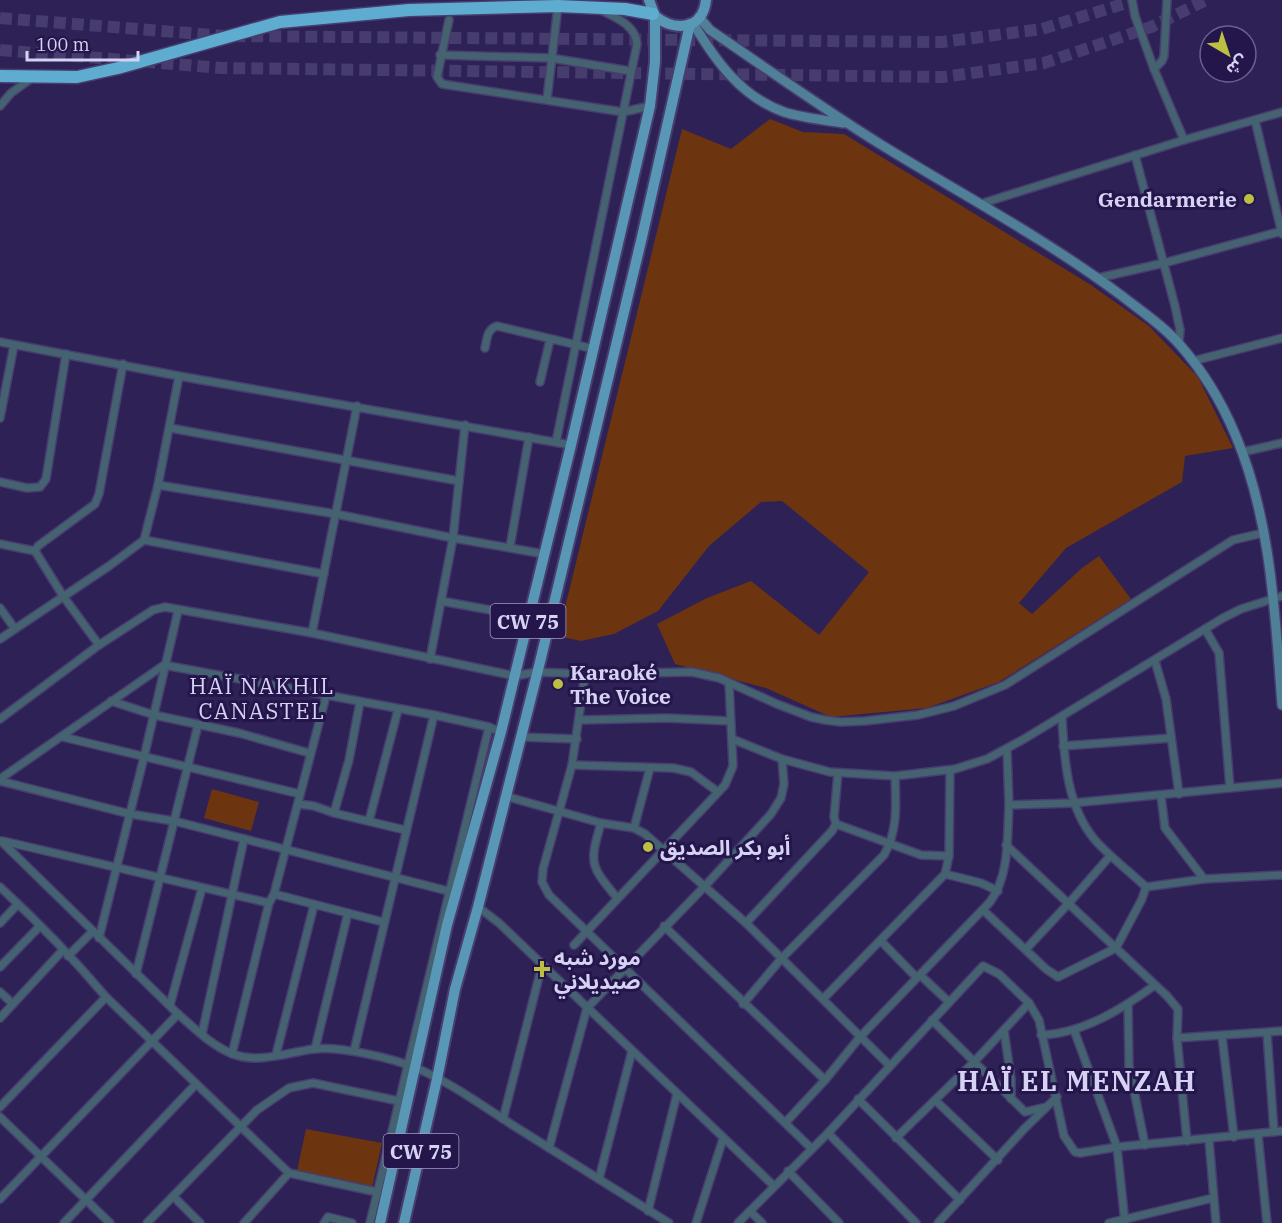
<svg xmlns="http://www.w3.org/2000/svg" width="1282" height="1223" font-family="'IBM Plex Serif','Noto Sans Arabic',serif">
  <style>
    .green { fill: #6c3510 }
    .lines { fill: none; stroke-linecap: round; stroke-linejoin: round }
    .motorway-tunnel { stroke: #463c6e; stroke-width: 12; stroke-dasharray: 12 6; stroke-linecap: butt }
    .minor-casing { stroke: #483d6f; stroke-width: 10 }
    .secondary-casing { stroke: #483d6f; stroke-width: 12 }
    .primary-casing { stroke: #483d6f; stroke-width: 14 }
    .motorway-casing { stroke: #483d6f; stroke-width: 15 }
    .minor { stroke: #456271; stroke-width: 7 }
    .secondary { stroke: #508097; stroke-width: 9 }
    .primary { stroke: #5897b5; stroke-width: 10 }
    .motorway { stroke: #5eacd0; stroke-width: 12 }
    .poi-dot { fill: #bdbf43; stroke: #24164b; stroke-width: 2 }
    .labels { text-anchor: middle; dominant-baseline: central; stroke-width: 6; stroke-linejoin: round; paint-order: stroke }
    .shield { fill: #24164b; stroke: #a19ac1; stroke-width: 1.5 }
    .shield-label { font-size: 20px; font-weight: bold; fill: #d6d2f4 }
    .poi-label { font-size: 21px; font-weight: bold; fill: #d6d2f4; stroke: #24164b; text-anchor: start }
    .neighbourhood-label { font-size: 22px; letter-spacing: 1.5px; fill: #d6d2f4; stroke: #24164b }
    .district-label { font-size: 27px; font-weight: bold; letter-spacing: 1.5px; fill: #d6d2f4; stroke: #24164b }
  </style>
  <rect width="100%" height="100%" fill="#2d2156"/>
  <g class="green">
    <path d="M 770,119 L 803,132 L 844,134 L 1091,285 L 1149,326 L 1198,377 L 1233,448 L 1185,456 L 1182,482 L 1066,548 L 1019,603 L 1032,614 L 1082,568 L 1099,556 L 1131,599 L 999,682 L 927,708 L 831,717 L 766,688 L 675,664 L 657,624 L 707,598 L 751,581 L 819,635 L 869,572 L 782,501 L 761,502 L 709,546 L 658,611 L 614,634 L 581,641 L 558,636 L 682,129 L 731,149 Z"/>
    <path d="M 212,789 L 259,802 L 251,831 L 204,818 Z"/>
    <path d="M 306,1129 L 382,1143 L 372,1188 L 297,1171 Z"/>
  </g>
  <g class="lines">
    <g class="motorway-tunnel">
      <path d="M 0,18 L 225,36 L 942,42 L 1042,29 L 1136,0"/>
      <path d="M 0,50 L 222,68 L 943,77 L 1044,63 L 1151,27 L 1206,0"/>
    </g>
    <g class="minor-casing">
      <g id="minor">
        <path d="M 1132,0 L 1135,16 L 1154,69 L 1184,140"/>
        <path d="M 449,20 L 437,77 L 442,84 L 623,112 L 650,106"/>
        <path d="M 440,55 L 551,58 L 630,71"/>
        <path d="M 1154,69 L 1162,61 L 1164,56 L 1167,0"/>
        <path d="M 547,99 L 558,6"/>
        <path d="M 0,106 L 11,93 L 32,78"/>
        <path d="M 1255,120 L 1282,234"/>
        <path d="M 1135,155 L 1175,306 L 1180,330 L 1179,343"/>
        <path d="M 980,204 L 1184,140 L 1282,112"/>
        <path d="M 1098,278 L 1164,263 L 1282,231"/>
        <path d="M 0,342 L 179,376 L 571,445"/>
        <path d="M 485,348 C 487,339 487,329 497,326 L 594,349"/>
        <path d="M 1193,361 L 1282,338"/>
        <path d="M 540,382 L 550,340"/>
        <path d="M 0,418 L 14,345"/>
        <path d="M 170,428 L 459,481"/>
        <path d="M 556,442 L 637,44 C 636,26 617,18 603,11"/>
        <path d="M 1242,452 L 1282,443"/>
        <path d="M 0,482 L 27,488 L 40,487 L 46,479 L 66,354"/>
        <path d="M 158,485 L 336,514 L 453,538 L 544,554"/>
        <path d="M 144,540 L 324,574"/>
        <path d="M 0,544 L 35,551 L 38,546 L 95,504 L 99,494 L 123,364"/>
        <path d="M 510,547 L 529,437"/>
        <path d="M 35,551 L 63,596 L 99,645"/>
        <path d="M 441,601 L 529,617"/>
        <path d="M 0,608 L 15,629"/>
        <path d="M 1205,629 L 1219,653 L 1230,788"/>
        <path d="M 312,633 L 357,406"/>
        <path d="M 0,639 L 109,566 L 144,540 L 158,485 L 179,376"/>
        <path d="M 430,659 L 453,538 L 465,425"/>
        <path d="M 1155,661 L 1166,699 L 1179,794"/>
        <path d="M 585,674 L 572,765 L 543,869 L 542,882 L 549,895 L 811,1148"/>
        <path d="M 111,701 L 154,715 L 239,733 L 309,753"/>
        <path d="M 0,719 L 99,645 L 153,610 L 165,607 L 312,633 L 515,676 L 536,672 L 585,674 L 692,672 L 719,678 L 777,704 L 811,717 L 825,720 L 841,722 L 865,721 L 918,715 L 954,706 L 1005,685 L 1233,540 L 1263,533"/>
        <path d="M 580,720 L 667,718 L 730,721"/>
        <path d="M 63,737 L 300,794"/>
        <path d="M 520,737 L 577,739"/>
        <path d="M 732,739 L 782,759 L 830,772 L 895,776 L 955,769 L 987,759 L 1024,739 L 1223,618 L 1241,609 L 1282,596"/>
        <path d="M 1063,746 L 1171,738"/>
        <path d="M 1007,749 L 1009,805"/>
        <path d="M 572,765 L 673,768 L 691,772 L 718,792"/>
        <path d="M 0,779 L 164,665 L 434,715 L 489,727 L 501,732"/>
        <path d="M 0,781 L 130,814 L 174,821 L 452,892"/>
        <path d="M 505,796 L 601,823 L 634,828 L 645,834 L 746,923 L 889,1065"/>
        <path d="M 1161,796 L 1165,828 L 1204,879"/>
        <path d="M 298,804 L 314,806 L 334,813 L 405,830"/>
        <path d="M 334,813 L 349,760 L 360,702"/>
        <path d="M 369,821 L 398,710"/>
        <path d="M 601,823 C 589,864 590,865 617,898"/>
        <path d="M 836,824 L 921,855 L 949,856"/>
        <path d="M 634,828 L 650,768"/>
        <path d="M 1,841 L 178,1014 C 194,1028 212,1046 233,1054 C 258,1064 289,1052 314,1049 C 340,1046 392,1058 416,1068 C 450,1082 483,1106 514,1126 C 566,1158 617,1191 669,1223"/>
        <path d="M 3,841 L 269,903"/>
        <path d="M 1006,845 L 1167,996 L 1178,1009 L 1177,1038 L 1187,1141"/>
        <path d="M 945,874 L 981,883 L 998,891"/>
        <path d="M 0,887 C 37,921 73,958 106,997 L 289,1173 L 377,1192"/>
        <path d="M 1146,887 L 1204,879 L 1282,875"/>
        <path d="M 274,894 L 383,922"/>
        <path d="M 478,907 L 499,923 L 774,1186"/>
        <path d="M 983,910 L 1046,969 L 1058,977 L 1116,948 L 1142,899 L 1146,887 C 1129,871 1110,857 1095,840 C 1067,807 1064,759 1062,717"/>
        <path d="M 0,923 L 18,904"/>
        <path d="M 746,923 L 832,831 L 836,824 L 834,817 L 838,773"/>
        <path d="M 664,926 L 825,1080"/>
        <path d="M 99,938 L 144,757 L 178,611"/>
        <path d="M 881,941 L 917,978"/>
        <path d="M 574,945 L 725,785 L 733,766 L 729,683"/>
        <path d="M 1026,949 L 1069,903 L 1110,856"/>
        <path d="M 68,956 L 92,932"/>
        <path d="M 0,967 L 40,926"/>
        <path d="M 136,974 L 198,725"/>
        <path d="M 920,975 L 949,1002"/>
        <path d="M 0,992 L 13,1004"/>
        <path d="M 823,999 L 945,874 L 949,856 L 950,770"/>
        <path d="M 743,1004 L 781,959 L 884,855 C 898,831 896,804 895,776"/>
        <path d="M 1128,1004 L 1129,1066 L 1145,1145"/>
        <path d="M 170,1005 L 202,888"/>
        <path d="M 0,1018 L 63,950"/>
        <path d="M 932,1020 L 1025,1112 L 1046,1107"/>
        <path d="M 1004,1030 L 1011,1079 L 1011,1099"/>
        <path d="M 1074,1030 L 1117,1147 L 1125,1223"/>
        <path d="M 1267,1033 L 1274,1132"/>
        <path d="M 202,1034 L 244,839"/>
        <path d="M 1041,1035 C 1082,1034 1122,1009 1155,985"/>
        <path d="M 1222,1036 L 1234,1137"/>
        <path d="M 1177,1038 L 1282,1031"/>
        <path d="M 315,1049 L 348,913"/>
        <path d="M 354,1051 L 434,715"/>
        <path d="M 232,1054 L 269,903 L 274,894 L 326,696"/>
        <path d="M 276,1055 L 314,905"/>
        <path d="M 858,1099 L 960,1200"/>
        <path d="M 935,1100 L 998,1160"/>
        <path d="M 0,1107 L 106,997"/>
        <path d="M 0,1117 L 110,1223"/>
        <path d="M 503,1119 L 542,965"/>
        <path d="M 786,1122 L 825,1080 L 860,1037 L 990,902 C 1010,874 1007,838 1009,805 L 1073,803 L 1282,783"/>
        <path d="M 828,1133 L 916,1223"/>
        <path d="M 1258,1135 L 1267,1223"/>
        <path d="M 896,1138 L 974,1062 L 1029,1003"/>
        <path d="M 1209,1140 L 1216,1223"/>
        <path d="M 549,1148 L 587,1008 L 705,886 L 771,814 L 781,798 L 784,784 L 782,759"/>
        <path d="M 788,1171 L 839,1223"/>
        <path d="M 599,1179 L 632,1051"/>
        <path d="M 173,1196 L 200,1223"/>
        <path d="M 0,1199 L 178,1014"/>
        <path d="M 648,1211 L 677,1094"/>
        <path d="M 750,1211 L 762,1223"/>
        <path d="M 64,1223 L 196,1084"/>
        <path d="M 147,1223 L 257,1110 L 289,1088 L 313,1083 L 399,1101"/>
        <path d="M 244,1223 L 289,1173"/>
        <path d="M 324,1223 L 328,1217 L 352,1223"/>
        <path d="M 370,1223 L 489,727"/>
        <path d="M 696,1223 L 723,1139"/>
        <path d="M 738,1223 L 828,1133 L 983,966 L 999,974 L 1029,1003 L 1039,1020 L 1064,1136 L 1075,1152 L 1080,1153 L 1117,1147 L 1282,1131"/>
        <path d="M 938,1223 L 1024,1129 L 1057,1097"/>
        <path d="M 1109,1223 L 1213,1198"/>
      </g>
    </g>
    <g class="secondary-casing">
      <g id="secondary">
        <path d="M 699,17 L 710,30 C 766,68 822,108 880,144 C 961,194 1046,239 1122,296 C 1141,311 1164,326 1180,345 C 1202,370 1222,403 1235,434 C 1271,518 1275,614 1282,705"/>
        <path d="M 693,23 C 715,60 741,97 784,112 C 803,118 824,120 844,123"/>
      </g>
    </g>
    <g class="primary-casing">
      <g id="primary">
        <path d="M 649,0 L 655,16 C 675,32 703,30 706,0"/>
        <path d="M 380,1223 L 447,925 L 501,732 L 571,445 L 650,106 L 655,62 L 655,16"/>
        <path d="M 404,1223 L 437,1079 L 455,989 L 478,907 L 540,662 L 642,237 L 690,24"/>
      </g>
    </g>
    <g class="motorway-casing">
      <path id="motorway" d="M 0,76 L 77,77 L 118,68 L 280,22 L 409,10 L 558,6 L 625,9 L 653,14"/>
    </g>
    <use href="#minor" class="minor"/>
    <use href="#secondary" class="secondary"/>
    <use href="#primary" class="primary"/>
    <use href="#motorway" class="motorway"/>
  </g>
  <g class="poi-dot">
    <circle cx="1249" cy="199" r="6"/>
    <circle cx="558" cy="684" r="6"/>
    <circle cx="648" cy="847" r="6"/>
    <path d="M539 960h6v6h6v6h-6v6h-6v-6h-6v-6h6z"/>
  </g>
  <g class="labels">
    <g class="shield">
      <rect x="490.5" y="604" width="75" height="34" rx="4.5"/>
      <rect x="383.5" y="1134" width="75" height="34" rx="4.5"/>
    </g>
    <g class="shield-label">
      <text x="528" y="621">CW 75</text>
      <text x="421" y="1151">CW 75</text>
    </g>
    <g class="poi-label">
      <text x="1237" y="199" text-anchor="end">Gendarmerie</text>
      <text x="570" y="672">Karaoké<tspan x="570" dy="24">The Voice</tspan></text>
      <text x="660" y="847">أبو بكر الصديق</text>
      <text x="554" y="957">مورد شبه<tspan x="554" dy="24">صيديلاني</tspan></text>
    </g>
    <g class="neighbourhood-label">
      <text x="262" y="685">HAÏ NAKHIL<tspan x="262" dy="25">CANASTEL</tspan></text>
    </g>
    <g class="district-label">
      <text x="1077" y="1080">HAÏ EL MENZAH</text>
    </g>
  </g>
  <g transform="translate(1228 54) rotate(141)"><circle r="28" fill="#24164b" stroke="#6b618f" stroke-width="1.5"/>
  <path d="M0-4.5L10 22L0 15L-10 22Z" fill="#bdbf43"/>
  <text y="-9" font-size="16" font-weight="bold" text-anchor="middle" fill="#d6d2f4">ش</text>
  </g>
  <path d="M27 51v9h111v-9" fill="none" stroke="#d6d2f4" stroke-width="3"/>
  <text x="36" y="51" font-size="18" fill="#d6d2f4" stroke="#24164b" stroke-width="4.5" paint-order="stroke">100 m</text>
</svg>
